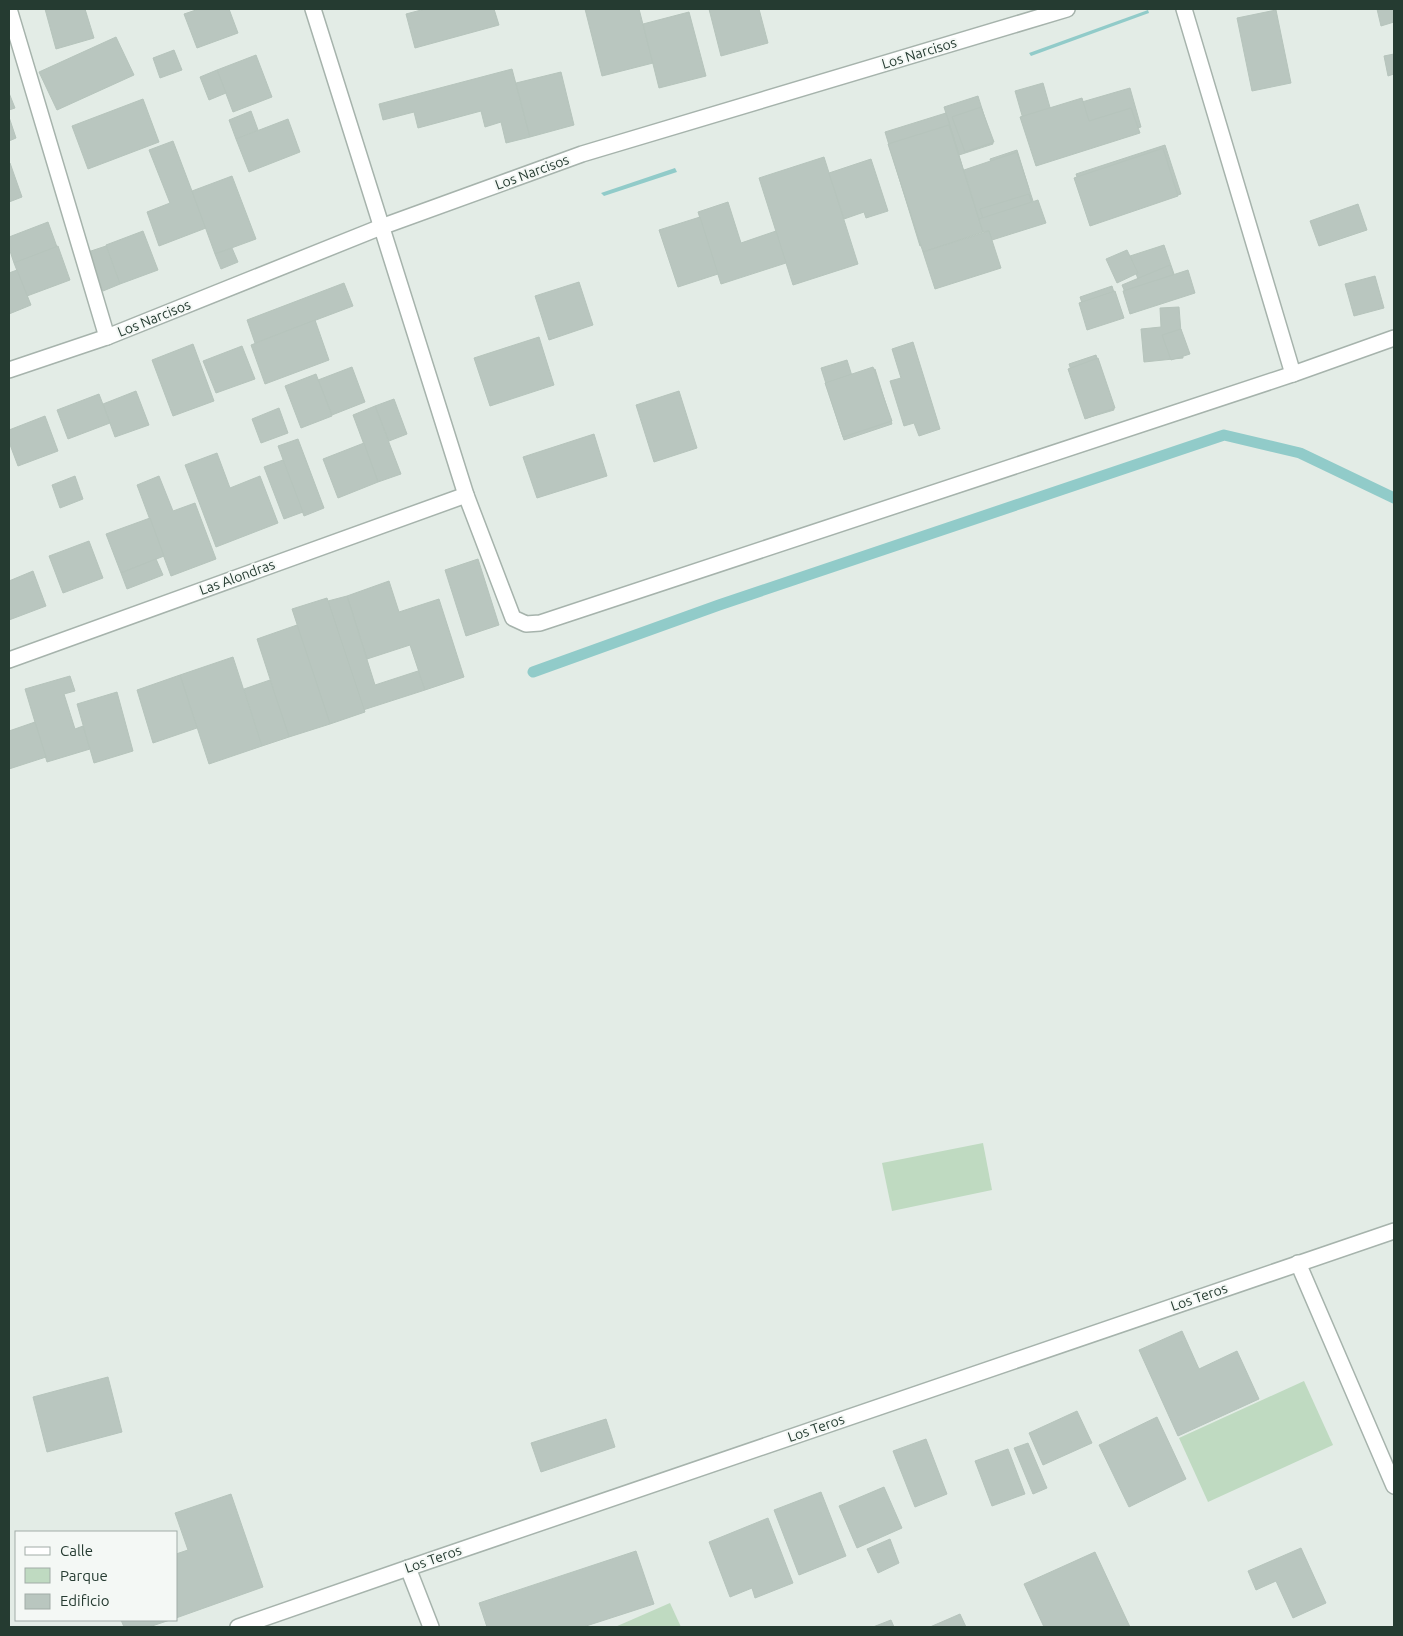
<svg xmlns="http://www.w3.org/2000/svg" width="1403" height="1636" font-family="Ubuntu,sans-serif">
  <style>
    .green { fill: #bfdac1 }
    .water { fill: #91cbc9 }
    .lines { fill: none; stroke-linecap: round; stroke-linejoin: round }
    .stream { stroke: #91cbc9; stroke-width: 11 }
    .building { fill: #b9c6bf; stroke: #b6c4bc }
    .minor-casing { stroke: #a6b3ac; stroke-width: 18 }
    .minor { stroke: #fff; stroke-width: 15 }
    .labels { text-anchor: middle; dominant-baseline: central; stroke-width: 4; stroke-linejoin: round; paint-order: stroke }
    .street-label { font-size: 14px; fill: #253b31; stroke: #f4f8f5 }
  </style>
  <rect width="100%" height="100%" fill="#e3ece6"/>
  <g class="green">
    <path d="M 983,1143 L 992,1190 L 892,1211 L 882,1163 Z"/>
    <path d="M 1304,1381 L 1333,1445 L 1208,1502 L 1179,1438 Z"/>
    <path d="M 670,1603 L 681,1627 L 615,1627 Z"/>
  </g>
  <g class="water">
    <path d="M 1148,10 L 1149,13 L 1031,56 L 1029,53 Z"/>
    <path d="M 675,168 L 677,172 L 604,196 L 601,193 Z"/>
  </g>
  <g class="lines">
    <path class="stream" d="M 533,672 L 719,605 L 1224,435 L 1300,453 L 1394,498"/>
  </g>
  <g class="building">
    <path d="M 45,9 L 85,9 L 94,38 L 56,49 Z"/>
    <path d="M 199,9 L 229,9 L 238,33 L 197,48 L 184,14 Z"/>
    <path d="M 425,9 L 494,9 L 499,25 L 415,48 L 406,14 Z"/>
    <path d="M 585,9 L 639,9 L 653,63 L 602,76 Z"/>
    <path d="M 709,9 L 759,9 L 768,43 L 721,56 Z"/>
    <path d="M 1377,9 L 1394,9 L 1394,22 L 1381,26 Z"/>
    <path d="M 1276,10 L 1291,83 L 1252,91 L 1237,18 Z"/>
    <path d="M 689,12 L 706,76 L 659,88 L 643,24 Z"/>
    <path d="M 116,37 L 134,75 L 57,110 L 39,72 Z"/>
    <path d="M 174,50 L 182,70 L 160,78 L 153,58 Z"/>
    <path d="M 1394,54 L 1394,74 L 1388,76 L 1384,56 Z"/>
    <path d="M 256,55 L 272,97 L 233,112 L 217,70 Z"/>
    <path d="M 512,69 L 530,137 L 506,143 L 501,122 L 485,127 L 481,111 L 418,128 L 414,112 L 383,120 L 379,104 Z"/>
    <path d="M 217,70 L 226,93 L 209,100 L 200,77 Z"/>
    <path d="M 561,72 L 574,125 L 530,137 L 516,83 Z"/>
    <path d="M 1043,83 L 1051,111 L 1130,88 L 1141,127 L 1034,157 L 1015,91 Z"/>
    <path d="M 9,93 L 15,108 L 9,110 Z"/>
    <path d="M 978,96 L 993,144 L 959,155 L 944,107 Z"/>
    <path d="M 1082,98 L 1089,121 L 1131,108 L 1140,133 L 1036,166 L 1020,117 Z"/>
    <path d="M 143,99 L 159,142 L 88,169 L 72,126 Z"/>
    <path d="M 981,107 L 994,142 L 965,152 L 952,117 Z"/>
    <path d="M 251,111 L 258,130 L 236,139 L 229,120 Z"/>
    <path d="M 946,113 L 981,227 L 920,246 L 885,132 Z"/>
    <path d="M 9,117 L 16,138 L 9,141 Z"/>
    <path d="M 288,119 L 300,152 L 249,172 L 236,139 Z"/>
    <path d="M 949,125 L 983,232 L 923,252 L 888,144 Z"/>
    <path d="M 173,141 L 206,228 L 159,246 L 147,212 L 170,203 L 149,150 Z"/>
    <path d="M 1165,145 L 1181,194 L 1092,223 L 1076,174 Z"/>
    <path d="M 1163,148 L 1178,196 L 1090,226 L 1074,178 Z"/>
    <path d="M 1017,150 L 1029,189 L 1002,198 L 990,159 Z"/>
    <path d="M 1017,152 L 1033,201 L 979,219 L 964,170 Z"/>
    <path d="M 824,157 L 858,264 L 793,285 L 759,178 Z"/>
    <path d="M 871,159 L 888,211 L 866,218 L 864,212 L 844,219 L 829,173 Z"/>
    <path d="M 10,163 L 22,197 L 9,202 L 9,164 Z"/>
    <path d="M 232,176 L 256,239 L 215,254 L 192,191 Z"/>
    <path d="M 1029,194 L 1038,222 L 989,237 L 980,209 Z"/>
    <path d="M 1038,200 L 1046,223 L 992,240 L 989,231 L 983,232 L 979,219 Z"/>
    <path d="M 728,202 L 741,243 L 776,231 L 786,263 L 721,284 L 698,212 Z"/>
    <path d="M 1358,204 L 1367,230 L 1319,246 L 1310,221 Z"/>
    <path d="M 700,217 L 718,274 L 678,287 L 659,230 Z"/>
    <path d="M 48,222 L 57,247 L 14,263 L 9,248 L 9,237 Z"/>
    <path d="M 143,231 L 158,270 L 120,284 L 106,245 Z"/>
    <path d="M 989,231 L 1001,268 L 935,289 L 923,252 Z"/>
    <path d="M 1164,245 L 1174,274 L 1140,285 L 1130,256 Z"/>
    <path d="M 58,246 L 70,280 L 27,296 L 14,263 Z"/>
    <path d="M 106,246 L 120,284 L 103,291 L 88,252 Z"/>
    <path d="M 232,248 L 238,262 L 221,269 L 215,254 Z"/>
    <path d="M 1127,250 L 1138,273 L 1117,283 L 1106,259 Z"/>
    <path d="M 1170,265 L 1180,292 L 1133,311 L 1122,285 Z"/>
    <path d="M 17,270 L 31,305 L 9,314 L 9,273 Z"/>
    <path d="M 1188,270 L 1195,293 L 1130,314 L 1123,291 Z"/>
    <path d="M 1375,276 L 1384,308 L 1354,316 L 1345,284 Z"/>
    <path d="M 579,282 L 593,325 L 549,340 L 535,296 Z"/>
    <path d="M 344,283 L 353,306 L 255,343 L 247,320 Z"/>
    <path d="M 1112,286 L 1121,315 L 1090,326 L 1080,297 Z"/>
    <path d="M 1115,291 L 1124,318 L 1087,330 L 1079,303 Z"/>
    <path d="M 1179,307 L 1183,358 L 1144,362 L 1141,329 L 1161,327 L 1160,308 Z"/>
    <path d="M 315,320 L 329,360 L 265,384 L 251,345 Z"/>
    <path d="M 1181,329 L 1190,354 L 1171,360 L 1162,335 Z"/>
    <path d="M 539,337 L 554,385 L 490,406 L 474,358 Z"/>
    <path d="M 913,342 L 940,429 L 919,436 L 914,423 L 904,426 L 890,381 L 901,378 L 892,349 Z"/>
    <path d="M 193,344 L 214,401 L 173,416 L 152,360 Z"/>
    <path d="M 242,346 L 255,379 L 216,393 L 203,361 Z"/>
    <path d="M 1096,355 L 1114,410 L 1087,418 L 1069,364 Z"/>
    <path d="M 1098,358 L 1115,408 L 1085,419 L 1068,369 Z"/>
    <path d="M 847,360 L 852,376 L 875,369 L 892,424 L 844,440 L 821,368 Z"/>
    <path d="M 352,367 L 365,402 L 332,415 L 318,380 Z"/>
    <path d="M 873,367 L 892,421 L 843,437 L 825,383 Z"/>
    <path d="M 316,374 L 332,416 L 301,428 L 285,386 Z"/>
    <path d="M 136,391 L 149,425 L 115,437 L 103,404 Z"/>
    <path d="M 679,391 L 697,448 L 654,462 L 636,405 Z"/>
    <path d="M 99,394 L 110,423 L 68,439 L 57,410 Z"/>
    <path d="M 394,399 L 407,434 L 389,441 L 375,406 Z"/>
    <path d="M 375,406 L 401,474 L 378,482 L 353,415 Z"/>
    <path d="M 279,408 L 288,433 L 261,443 L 252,419 Z"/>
    <path d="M 45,416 L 58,451 L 18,466 L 9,442 L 9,430 Z"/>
    <path d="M 594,434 L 607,476 L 537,498 L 523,457 Z"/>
    <path d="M 298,439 L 324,508 L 304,516 L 278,446 Z"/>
    <path d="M 364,443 L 378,482 L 338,498 L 323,459 Z"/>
    <path d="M 217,453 L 230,488 L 260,476 L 278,523 L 216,547 L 185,465 Z"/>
    <path d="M 283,460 L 303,512 L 284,519 L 264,467 Z"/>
    <path d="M 75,476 L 83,499 L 60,508 L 52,485 Z"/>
    <path d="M 159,476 L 173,511 L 195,503 L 216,559 L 171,576 L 137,485 Z"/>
    <path d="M 150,518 L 164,556 L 121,573 L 106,534 Z"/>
    <path d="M 89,541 L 103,578 L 63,593 L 49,556 Z"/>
    <path d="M 156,559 L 163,575 L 127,589 L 121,573 Z"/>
    <path d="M 478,559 L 499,625 L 466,636 L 445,570 Z"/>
    <path d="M 33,571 L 46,606 L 9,620 L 9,581 Z"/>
    <path d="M 389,581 L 399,612 L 439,599 L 464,677 L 425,690 L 410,645 L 367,659 L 347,596 Z"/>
    <path d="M 347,596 L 375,685 L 418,671 L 425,690 L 363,710 L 328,601 Z"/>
    <path d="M 327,598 L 365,712 L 330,724 L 292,609 Z"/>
    <path d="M 297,625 L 330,724 L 289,737 L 257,639 Z"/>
    <path d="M 233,657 L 262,746 L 209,764 L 180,675 Z"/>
    <path d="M 180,675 L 197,728 L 153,743 L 137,690 Z"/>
    <path d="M 70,676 L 75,691 L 64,694 L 75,729 L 83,726 L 90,749 L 47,762 L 25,689 Z"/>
    <path d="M 270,680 L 289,737 L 262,746 L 244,689 Z"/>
    <path d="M 117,692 L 133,751 L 94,763 L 77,704 Z"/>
    <path d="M 35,722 L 46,757 L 9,769 L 9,731 Z"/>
    <path d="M 1182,1331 L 1199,1369 L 1237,1351 L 1259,1399 L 1178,1436 L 1139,1350 Z"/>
    <path d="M 108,1377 L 122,1432 L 47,1452 L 33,1397 Z"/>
    <path d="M 1077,1411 L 1092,1443 L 1043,1465 L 1029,1433 Z"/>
    <path d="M 1157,1417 L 1186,1479 L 1129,1507 L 1099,1445 Z"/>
    <path d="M 606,1419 L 615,1447 L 541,1472 L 531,1443 Z"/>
    <path d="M 926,1439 L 947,1494 L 915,1507 L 893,1451 Z"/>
    <path d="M 1028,1443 L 1047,1488 L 1033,1494 L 1014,1448 Z"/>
    <path d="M 1008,1449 L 1025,1494 L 992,1506 L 975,1461 Z"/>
    <path d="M 884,1487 L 902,1528 L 857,1548 L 839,1506 Z"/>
    <path d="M 821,1492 L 846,1556 L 799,1575 L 774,1510 Z"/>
    <path d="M 231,1494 L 263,1587 L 176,1618 L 176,1554 L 188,1550 L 175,1513 Z"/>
    <path d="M 768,1518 L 793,1583 L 755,1598 L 752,1588 L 730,1597 L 709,1542 Z"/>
    <path d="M 890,1539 L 899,1563 L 878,1573 L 867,1549 Z"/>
    <path d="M 1301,1548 L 1326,1603 L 1293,1618 L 1276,1581 L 1256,1590 L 1248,1571 Z"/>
    <path d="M 636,1551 L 654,1604 L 583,1627 L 487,1627 L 479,1603 Z"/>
    <path d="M 1095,1552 L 1130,1627 L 1044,1627 L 1024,1584 Z"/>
    <path d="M 960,1614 L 966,1627 L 930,1627 Z"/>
    <path d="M 121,1620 L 170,1620 L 149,1627 L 124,1627 Z"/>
    <path d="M 891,1620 L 894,1627 L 873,1627 Z"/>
  </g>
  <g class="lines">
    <g class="minor-casing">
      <g id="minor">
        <path d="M 9,9 L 107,337"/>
        <path d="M 313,9 L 466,495 L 513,618 L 526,624 L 540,623 L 1293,374 L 1394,338"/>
        <path d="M 1184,9 L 1293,374"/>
        <path d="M 9,370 L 107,337 L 381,227 L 582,154 L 1067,9"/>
        <path d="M 9,660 L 466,495"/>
        <path d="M 1298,1263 L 1394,1486"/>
        <path d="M 408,1568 L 431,1627"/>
        <path d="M 238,1627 L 408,1568 L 1394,1231"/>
      </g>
    </g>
    <use href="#minor" class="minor"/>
  </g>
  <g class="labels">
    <g class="street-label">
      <text transform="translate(919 53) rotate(-17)">Los Narcisos</text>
      <text transform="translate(532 172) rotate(-20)">Los Narcisos</text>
      <text transform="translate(154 318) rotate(-22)">Los Narcisos</text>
      <text transform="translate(237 577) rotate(-20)">Las Alondras</text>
      <text transform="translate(1199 1297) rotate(-19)">Los Teros</text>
      <text transform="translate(816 1428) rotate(-19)">Los Teros</text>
      <text transform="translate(433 1559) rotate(-19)">Los Teros</text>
    </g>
  </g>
  <rect width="1403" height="1636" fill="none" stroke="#253b31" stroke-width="20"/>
  <rect x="15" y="1531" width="162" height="90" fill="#f4f8f5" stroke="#a1aca7"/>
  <rect x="25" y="1547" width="25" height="8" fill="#ffffff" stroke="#a1aca7"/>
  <text x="60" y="1556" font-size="15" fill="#253b31">Calle</text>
  <rect x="25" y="1568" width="25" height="15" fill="#bfdac1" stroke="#a1aca7"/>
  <text x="60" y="1581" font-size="15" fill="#253b31">Parque</text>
  <rect x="25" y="1594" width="25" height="15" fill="#b9c6bf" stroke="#a1aca7"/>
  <text x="60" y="1606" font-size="15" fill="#253b31">Edificio</text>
</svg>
